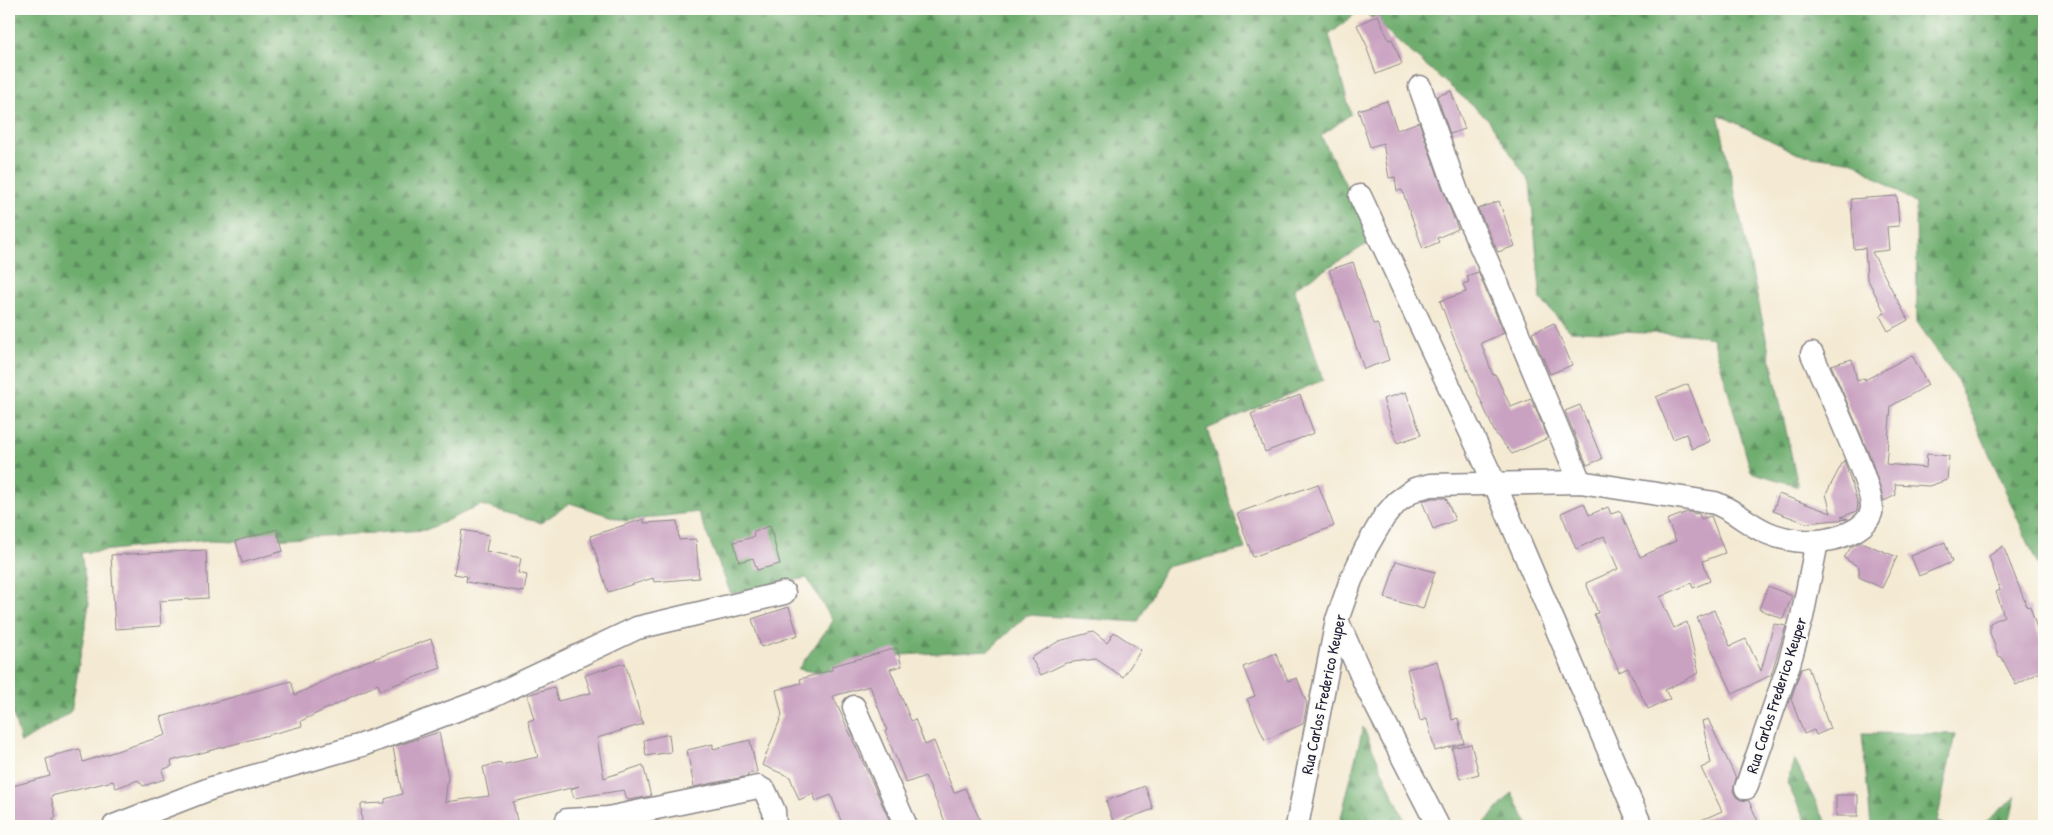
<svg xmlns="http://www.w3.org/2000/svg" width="2053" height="835" font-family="'Patrick Hand',sans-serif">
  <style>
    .forest { fill: url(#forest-firs); stroke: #486854 }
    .building { fill: #c9a2c1 }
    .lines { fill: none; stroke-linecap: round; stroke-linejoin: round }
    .minor-casing { stroke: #8b8687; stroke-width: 25 }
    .minor { stroke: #fff; stroke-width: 22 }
    .labels { text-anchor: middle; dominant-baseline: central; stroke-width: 4; stroke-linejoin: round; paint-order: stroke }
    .street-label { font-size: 16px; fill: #22223b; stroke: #fdfcf7 }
  </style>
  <defs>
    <pattern id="forest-firs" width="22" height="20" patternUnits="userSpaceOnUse" patternTransform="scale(1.25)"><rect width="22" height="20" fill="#6ead6e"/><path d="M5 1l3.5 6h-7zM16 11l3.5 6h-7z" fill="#5a8c5c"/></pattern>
  </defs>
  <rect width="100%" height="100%" fill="#fdfcf7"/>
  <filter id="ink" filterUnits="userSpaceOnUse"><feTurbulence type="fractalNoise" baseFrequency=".02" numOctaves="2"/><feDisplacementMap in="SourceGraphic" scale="10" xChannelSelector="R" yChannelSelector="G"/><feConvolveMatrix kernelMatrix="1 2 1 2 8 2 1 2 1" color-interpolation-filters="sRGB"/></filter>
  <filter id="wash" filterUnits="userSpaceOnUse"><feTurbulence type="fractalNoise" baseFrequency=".0096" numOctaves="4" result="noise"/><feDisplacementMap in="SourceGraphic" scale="20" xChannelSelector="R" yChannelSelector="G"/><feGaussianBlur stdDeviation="1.12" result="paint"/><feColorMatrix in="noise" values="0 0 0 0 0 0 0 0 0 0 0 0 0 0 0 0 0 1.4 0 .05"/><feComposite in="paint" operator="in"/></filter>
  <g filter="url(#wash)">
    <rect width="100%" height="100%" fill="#f4ead3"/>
    <g class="forest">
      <path d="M 9,9 L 2044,9 L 2044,579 L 1957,380 L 1917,322 L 1916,204 L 1854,162 L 1798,154 L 1718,114 L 1798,486 L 1751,472 L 1713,338 L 1689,334 L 1570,331 L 1541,300 L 1530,183 L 1488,119 L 1361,9 L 1329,35 L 1351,114 L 1321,136 L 1374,240 L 1294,288 L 1323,380 L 1207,429 L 1245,549 L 1166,567 L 1138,622 L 1027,615 L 989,650 L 902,655 L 828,675 L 798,669 L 833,621 L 807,578 L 731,594 L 698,512 L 625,521 L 570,503 L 541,523 L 481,505 L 426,530 L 236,541 L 209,540 L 81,553 L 89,604 L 71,712 L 21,743 L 9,699 Z"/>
      <path d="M 1363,727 L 1407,826 L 1339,826 Z"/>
      <path d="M 1862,733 L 1955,734 L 1937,822 L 1948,826 L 1871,826 Z"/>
      <path d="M 1794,759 L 1828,826 L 1808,826 L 1787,783 Z"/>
      <path d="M 1512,793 L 1529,826 L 1482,826 Z"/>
      <path d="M 2016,796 L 2008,826 L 1981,826 Z"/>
    </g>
    <g id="blocks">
      <g class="building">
        <path d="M 1378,15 L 1389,40 L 1392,39 L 1402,64 L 1376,74 L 1367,49 L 1368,48 L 1357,25 Z"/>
        <path d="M 1451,91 L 1465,129 L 1450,134 L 1437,96 Z"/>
        <path d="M 1387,101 L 1397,130 L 1419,122 L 1448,204 L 1458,229 L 1437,238 L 1439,242 L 1423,249 L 1402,190 L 1397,191 L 1395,177 L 1389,178 L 1383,143 L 1370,147 L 1358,110 Z"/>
        <path d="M 1897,196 L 1899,226 L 1887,227 L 1889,250 L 1872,252 L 1908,320 L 1888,331 L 1880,316 L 1885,313 L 1867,278 L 1865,248 L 1854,249 L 1851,199 Z"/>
        <path d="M 1499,201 L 1515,246 L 1498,252 L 1478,209 Z"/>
        <path d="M 1353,262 L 1373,324 L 1377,323 L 1389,360 L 1364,369 L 1329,270 Z"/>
        <path d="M 1478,272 L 1504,333 L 1481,343 L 1493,375 L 1495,374 L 1511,407 L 1531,399 L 1548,438 L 1512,454 L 1495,433 L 1454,339 L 1440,301 L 1466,292 L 1463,284 L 1469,282 L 1467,276 Z"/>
        <path d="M 1554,323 L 1572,365 L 1550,374 L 1532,333 Z"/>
        <path d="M 1912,355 L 1928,385 L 1891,406 L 1886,464 L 1926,468 L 1927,454 L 1949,456 L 1947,480 L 1929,486 L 1895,484 L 1896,495 L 1884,501 L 1870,456 L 1831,365 L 1852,359 L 1857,381 L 1865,378 L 1865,380 Z"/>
        <path d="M 1688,384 L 1710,441 L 1692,449 L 1686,434 L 1673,439 L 1656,397 Z"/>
        <path d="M 1406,392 L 1421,435 L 1397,443 L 1383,399 Z"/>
        <path d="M 1300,395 L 1314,433 L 1265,452 L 1251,414 Z"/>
        <path d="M 1580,405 L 1602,459 L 1587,465 L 1565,411 Z"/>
        <path d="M 1844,460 L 1858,504 L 1857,511 L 1841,517 L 1848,519 L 1806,523 L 1773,511 L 1779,494 L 1831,513 L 1826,494 Z"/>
        <path d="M 1318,484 L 1334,526 L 1253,557 L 1237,513 Z"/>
        <path d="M 1433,498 L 1446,498 L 1455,520 L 1433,529 L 1422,501 Z"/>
        <path d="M 1584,503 L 1589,515 L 1608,507 L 1611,514 L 1620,511 L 1640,557 L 1676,541 L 1667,520 L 1687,512 L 1699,514 L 1701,519 L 1711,516 L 1725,553 L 1703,561 L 1710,581 L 1693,588 L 1691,583 L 1660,597 L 1674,628 L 1687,622 L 1699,673 L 1665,690 L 1670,699 L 1648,709 L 1628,668 L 1619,672 L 1594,614 L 1598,613 L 1586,583 L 1618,569 L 1604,536 L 1576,549 L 1561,513 Z"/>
        <path d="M 644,519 L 644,523 L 677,521 L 679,540 L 696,539 L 699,578 L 654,582 L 653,578 L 608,592 L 590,536 Z"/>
        <path d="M 770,526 L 780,564 L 757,570 L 753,558 L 739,562 L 734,542 L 753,537 L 754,531 Z"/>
        <path d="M 277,529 L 283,551 L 242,563 L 236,541 Z"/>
        <path d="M 462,530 L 489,535 L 486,551 L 521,558 L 518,573 L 527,575 L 524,592 L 466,582 L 467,576 L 454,574 Z"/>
        <path d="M 1861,542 L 1897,557 L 1882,588 L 1859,577 L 1859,567 L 1844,558 L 1851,547 Z"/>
        <path d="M 1945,542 L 1952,562 L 1919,576 L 1911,556 Z"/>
        <path d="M 2003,546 L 2027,607 L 2030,606 L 2044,651 L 2044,670 L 2016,685 L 2001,656 L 1999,657 L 1990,633 L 1990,623 L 2004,616 L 1996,592 L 2000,590 L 1989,556 Z"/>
        <path d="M 206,550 L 208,598 L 159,601 L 161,626 L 115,629 L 111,555 Z"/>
        <path d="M 1396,561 L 1435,572 L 1423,609 L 1385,598 Z"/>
        <path d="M 1768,586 L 1792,596 L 1783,619 L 1759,609 Z"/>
        <path d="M 789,607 L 798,635 L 761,647 L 752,619 Z"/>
        <path d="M 1714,610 L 1730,646 L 1746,639 L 1761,671 L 1774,624 L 1786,626 L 1771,675 L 1733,694 L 1697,618 Z"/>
        <path d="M 1093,632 L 1107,643 L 1114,632 L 1141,650 L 1123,677 L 1096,659 L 1066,663 L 1041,675 L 1031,658 L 1059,641 Z"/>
        <path d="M 431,639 L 441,668 L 380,690 L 378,684 L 301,721 L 302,726 L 171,761 L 172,766 L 162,770 L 165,779 L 143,786 L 138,780 L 116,788 L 113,781 L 51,796 L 56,818 L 53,818 L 55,826 L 9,826 L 9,787 L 50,776 L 46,759 L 55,756 L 55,755 L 80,749 L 83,762 L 166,735 L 161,717 L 291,681 L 295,695 L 364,662 Z"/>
        <path d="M 897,648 L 902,666 L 890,669 L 911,721 L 915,719 L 925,745 L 934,741 L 954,793 L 965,788 L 983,826 L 947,826 L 925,776 L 906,783 L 885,731 L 887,730 L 870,686 L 833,696 L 892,826 L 843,826 L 831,795 L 816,801 L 813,794 L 799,800 L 790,777 L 762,765 L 782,715 L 776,690 L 801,683 L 800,679 L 832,670 L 832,666 Z"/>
        <path d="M 1276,653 L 1288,681 L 1297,678 L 1307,704 L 1303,724 L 1265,740 L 1247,699 L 1255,696 L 1243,667 Z"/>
        <path d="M 1437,661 L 1452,720 L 1458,718 L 1464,743 L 1435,751 L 1427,719 L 1420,721 L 1407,669 Z"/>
        <path d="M 625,663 L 643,724 L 597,738 L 604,778 L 643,765 L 651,796 L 629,800 L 627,799 L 624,790 L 574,798 L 571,789 L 579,786 L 513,802 L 518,826 L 362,826 L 361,804 L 385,803 L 385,799 L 402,794 L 393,747 L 439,732 L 448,777 L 445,802 L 489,796 L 483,767 L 501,763 L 501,765 L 538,757 L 528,721 L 534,719 L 527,695 L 554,687 L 558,701 L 591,693 L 585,675 Z"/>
        <path d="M 1808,667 L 1830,729 L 1816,735 L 1814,730 L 1804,734 L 1791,699 L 1801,669 Z"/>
        <path d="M 1708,719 L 1736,778 L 1733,791 L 1736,797 L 1741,800 L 1749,801 L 1760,826 L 1688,826 L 1722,811 L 1701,768 L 1711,763 L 1702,721 Z"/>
        <path d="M 669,734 L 671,752 L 646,756 L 644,740 Z"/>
        <path d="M 750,740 L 757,772 L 748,774 L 748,776 L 694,787 L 687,750 L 713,744 L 713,749 Z"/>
        <path d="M 1471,744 L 1479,774 L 1460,779 L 1452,748 Z"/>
        <path d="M 1145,786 L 1153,809 L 1114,824 L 1106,801 Z"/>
        <rect x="1836" y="795" width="22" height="21"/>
        <path d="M 659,821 L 661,826 L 638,825 Z"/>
      </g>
    </g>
  </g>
  <g filter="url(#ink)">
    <use href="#blocks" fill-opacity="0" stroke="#8b8687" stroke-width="1"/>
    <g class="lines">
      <g class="minor-casing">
        <g id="minor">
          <path d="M 1420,87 L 1460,200 L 1497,283 L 1580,482"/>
          <path d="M 1360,196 L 1494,482 L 1641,826"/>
          <path d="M 1337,620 L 1367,688 L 1438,826"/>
          <path d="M 854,707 L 906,826"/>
          <path d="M 1746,788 L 1789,664 L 1802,617 L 1817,542"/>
          <path d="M 567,820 L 608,818 L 758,787 L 765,791 L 774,811 L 775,826"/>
          <path d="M 114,826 L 212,788 L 362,745 L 489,698 L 637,628 L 784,593"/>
          <path d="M 1297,826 L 1337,620 L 1351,580 L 1366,548 L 1384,517 L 1397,502 L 1415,489 L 1431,485 L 1580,482 L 1715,503 C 1734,510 1749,525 1768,533 C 1789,542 1817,544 1839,537 C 1851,533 1866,527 1871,513 C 1878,495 1822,378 1812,354"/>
        </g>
      </g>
      <use href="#minor" class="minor"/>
    </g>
  </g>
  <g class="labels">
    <g class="street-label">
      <text transform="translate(1323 694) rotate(-78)">Rua Carlos Frederico Keuper</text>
      <text transform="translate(1776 695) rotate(-72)">Rua Carlos Frederico Keuper</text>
    </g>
  </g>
  <rect width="2053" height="835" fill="none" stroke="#fdfcf7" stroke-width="30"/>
</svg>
